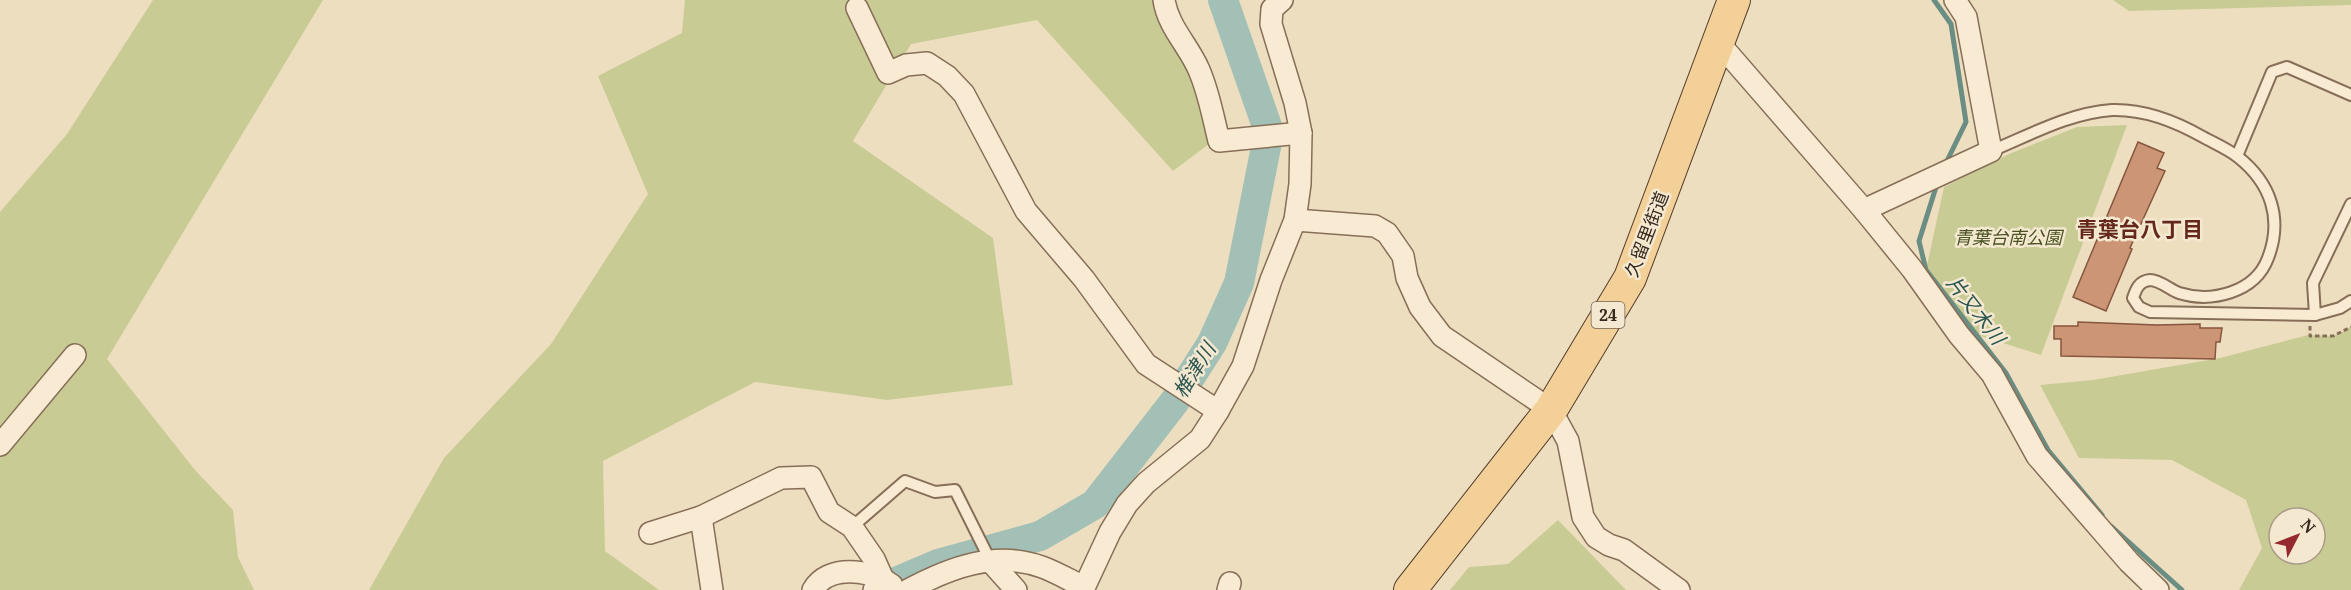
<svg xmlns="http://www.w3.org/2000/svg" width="2351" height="590" font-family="'Noto Serif','Noto Sans JP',serif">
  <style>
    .green { fill: #c8cc94; fill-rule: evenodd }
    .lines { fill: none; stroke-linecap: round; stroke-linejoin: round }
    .stream { stroke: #6a8e83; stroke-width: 5 }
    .river { stroke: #a3c0b6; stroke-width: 30 }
    .building { fill: #cc9576; stroke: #86563e; stroke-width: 1.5 }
    .lane-casing { stroke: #876e58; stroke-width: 14 }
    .street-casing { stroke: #876e58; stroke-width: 24 }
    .primary-casing { stroke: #543d2c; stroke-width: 34 }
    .path { stroke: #876e58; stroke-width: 3; stroke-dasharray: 4.5 3; stroke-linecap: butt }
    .lane { stroke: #f9ebd3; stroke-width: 10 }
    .street { stroke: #f9ebd3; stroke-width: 21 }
    .primary { stroke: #f2d097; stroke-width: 32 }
    .labels { text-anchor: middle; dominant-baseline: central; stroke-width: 5; stroke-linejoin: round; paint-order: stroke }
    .shield { fill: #f5e8d0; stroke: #6f6252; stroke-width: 1.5 }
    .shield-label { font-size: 16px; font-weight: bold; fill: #36281c }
    .street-label { font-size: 18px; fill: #36281c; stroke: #f5e8d0 }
    .park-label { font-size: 18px; font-style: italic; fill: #4a5323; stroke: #f5e8d0 }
    .water-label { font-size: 20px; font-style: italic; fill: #2c5651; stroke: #f5e8d0 }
    .quarter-label { font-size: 21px; font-weight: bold; fill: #63271c; stroke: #f5e8d0 }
  </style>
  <rect width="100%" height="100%" fill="#eedec0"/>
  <g class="green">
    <path d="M 153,0 L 323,0 L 107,359 L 195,470 L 233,510 L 238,557 L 254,590 L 0,590 L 0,212 L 67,134 Z"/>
    <path d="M 685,0 L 1158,0 L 1197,78 L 1209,144 L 1173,171 L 1037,20 L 911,44 L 853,141 L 993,238 L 1013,385 L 887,400 L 755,382 L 603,461 L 605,551 L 659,590 L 369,590 L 444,458 L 551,344 L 648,194 L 598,76 L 682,33 Z"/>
    <path d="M 2113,0 L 2351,0 L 2351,5 L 2129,11 Z"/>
    <path d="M 2127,125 L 2041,355 L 1974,334 L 1926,270 L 1944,187 L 2009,154 L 2077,127 Z"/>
    <path d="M 2351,327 L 2351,590 L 2239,590 L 2262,548 L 2246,500 L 2172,460 L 2079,458 L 2040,385 L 2093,380 L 2220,358 L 2308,335 L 2333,336 ZM 2279,518 L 2315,518 L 2315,554 L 2279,554 Z"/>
    <path d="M 1558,520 L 1626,590 L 1450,590 L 1469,567 L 1508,564 Z"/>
  </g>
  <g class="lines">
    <g class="stream">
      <path d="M 1934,0 L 1951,24 L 1966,122 L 1944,167"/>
      <path d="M 1937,184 L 1919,241 L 1926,270 L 2006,373 L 2048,450 L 2102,515"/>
      <path d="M 2112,527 L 2182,590"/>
    </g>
    <path class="river" d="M 890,590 L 898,581 L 938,564 L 1040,536 L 1095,504 L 1175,401 L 1212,343 L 1239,283 L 1269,132 L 1223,0"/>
  </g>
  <g class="building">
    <path d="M 2138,142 L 2164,153 L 2157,168 L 2165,171 L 2130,248 L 2132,249 L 2106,311 L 2073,297 Z"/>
    <path d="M 2078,322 L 2157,325 L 2200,324 L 2200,328 L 2222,328 L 2220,342 L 2216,342 L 2215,359 L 2061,356 L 2061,339 L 2054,339 L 2054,326 L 2078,326 Z"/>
  </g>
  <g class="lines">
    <g class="lane-casing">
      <g id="lane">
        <path d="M 1991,151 C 2030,135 2069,113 2112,110 C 2145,109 2175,121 2203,137 C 2214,143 2228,149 2238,157 C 2271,183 2283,219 2268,258 C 2255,293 2211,303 2179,293 C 2170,290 2160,280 2150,280 C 2139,281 2136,289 2133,298 L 2139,307 L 2150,312 L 2315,315 L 2340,308 L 2351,301"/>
        <path d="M 2237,156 L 2272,72 L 2287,67 L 2351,95"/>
        <path d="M 2315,315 L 2313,283 L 2351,204"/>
        <path d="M 852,527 L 905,481 L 935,492 L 955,490 L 991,562"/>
      </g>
    </g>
    <g class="street-casing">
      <g id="street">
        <path d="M 1164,0 C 1168,27 1189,46 1199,70 C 1209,93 1213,117 1219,141 L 1301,133"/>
        <path d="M 857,8 L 888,73 L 906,65 L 927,63 L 947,76 L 964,94 L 1026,211 L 1084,279 L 1146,364 L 1218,411"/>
        <path d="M 1719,43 L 1864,210 L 1912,269 L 1959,335 L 1992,374 L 2037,456 L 2129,562 L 2158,590"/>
        <path d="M 1864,210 L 1991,151 L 1966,17 L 1955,0"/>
        <path d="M 1295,220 L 1375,226 L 1387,233 L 1403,256 L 1407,278 L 1420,307 L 1442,336 L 1551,410 L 1568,441 L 1583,517 L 1596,537 L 1609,545 L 1624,550 L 1679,590"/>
        <path d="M 0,445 L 75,355"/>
        <path d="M 701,517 L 712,590"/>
        <path d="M 650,533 L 701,517 L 781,478 L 811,477 L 829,512 L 852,527 L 874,559 L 883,579 L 874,590"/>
        <path d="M 991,562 L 1016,590"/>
        <path d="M 813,590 C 828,564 869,569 892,585"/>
        <path d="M 908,590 C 949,568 995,550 1042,567 C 1056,572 1071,581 1084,587"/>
        <path d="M 1083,590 L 1110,532 L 1127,504 L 1146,483 L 1200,439 L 1218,411 L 1243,366 L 1271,280 L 1295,220 L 1300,184 L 1301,133 L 1295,103 L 1271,24 L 1272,9 L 1282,0"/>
        <path d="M 1228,590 L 1230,583"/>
      </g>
    </g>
    <g class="primary-casing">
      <path id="primary" d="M 1410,590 L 1551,410 L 1630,278 L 1734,0"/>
    </g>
    <path class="path" d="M 2310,326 L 2310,336 L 2333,336 L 2351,327"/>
    <use href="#lane" class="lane"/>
    <use href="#street" class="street"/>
    <use href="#primary" class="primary"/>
  </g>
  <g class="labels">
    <rect class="shield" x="1591.5" y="302" width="33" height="26" rx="4.5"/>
    <g class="shield-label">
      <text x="1608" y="315">24</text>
    </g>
    <g class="street-label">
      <text transform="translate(1646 234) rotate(-69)">久留里街道</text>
    </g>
    <g class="park-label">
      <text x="2008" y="237">青葉台南公園</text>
    </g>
    <g class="water-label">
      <text transform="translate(1976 310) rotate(52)">片又木川</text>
      <text transform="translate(1194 370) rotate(-58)">椎津川</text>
    </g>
    <g class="quarter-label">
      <text x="2140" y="229">青葉台八丁目</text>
    </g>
  </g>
  <g transform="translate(2297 536) rotate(48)"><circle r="28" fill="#f5e8d0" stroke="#a99b88" stroke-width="1.5"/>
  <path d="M0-4.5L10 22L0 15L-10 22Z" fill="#96282f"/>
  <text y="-9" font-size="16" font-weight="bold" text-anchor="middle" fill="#36281c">N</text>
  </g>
</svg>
